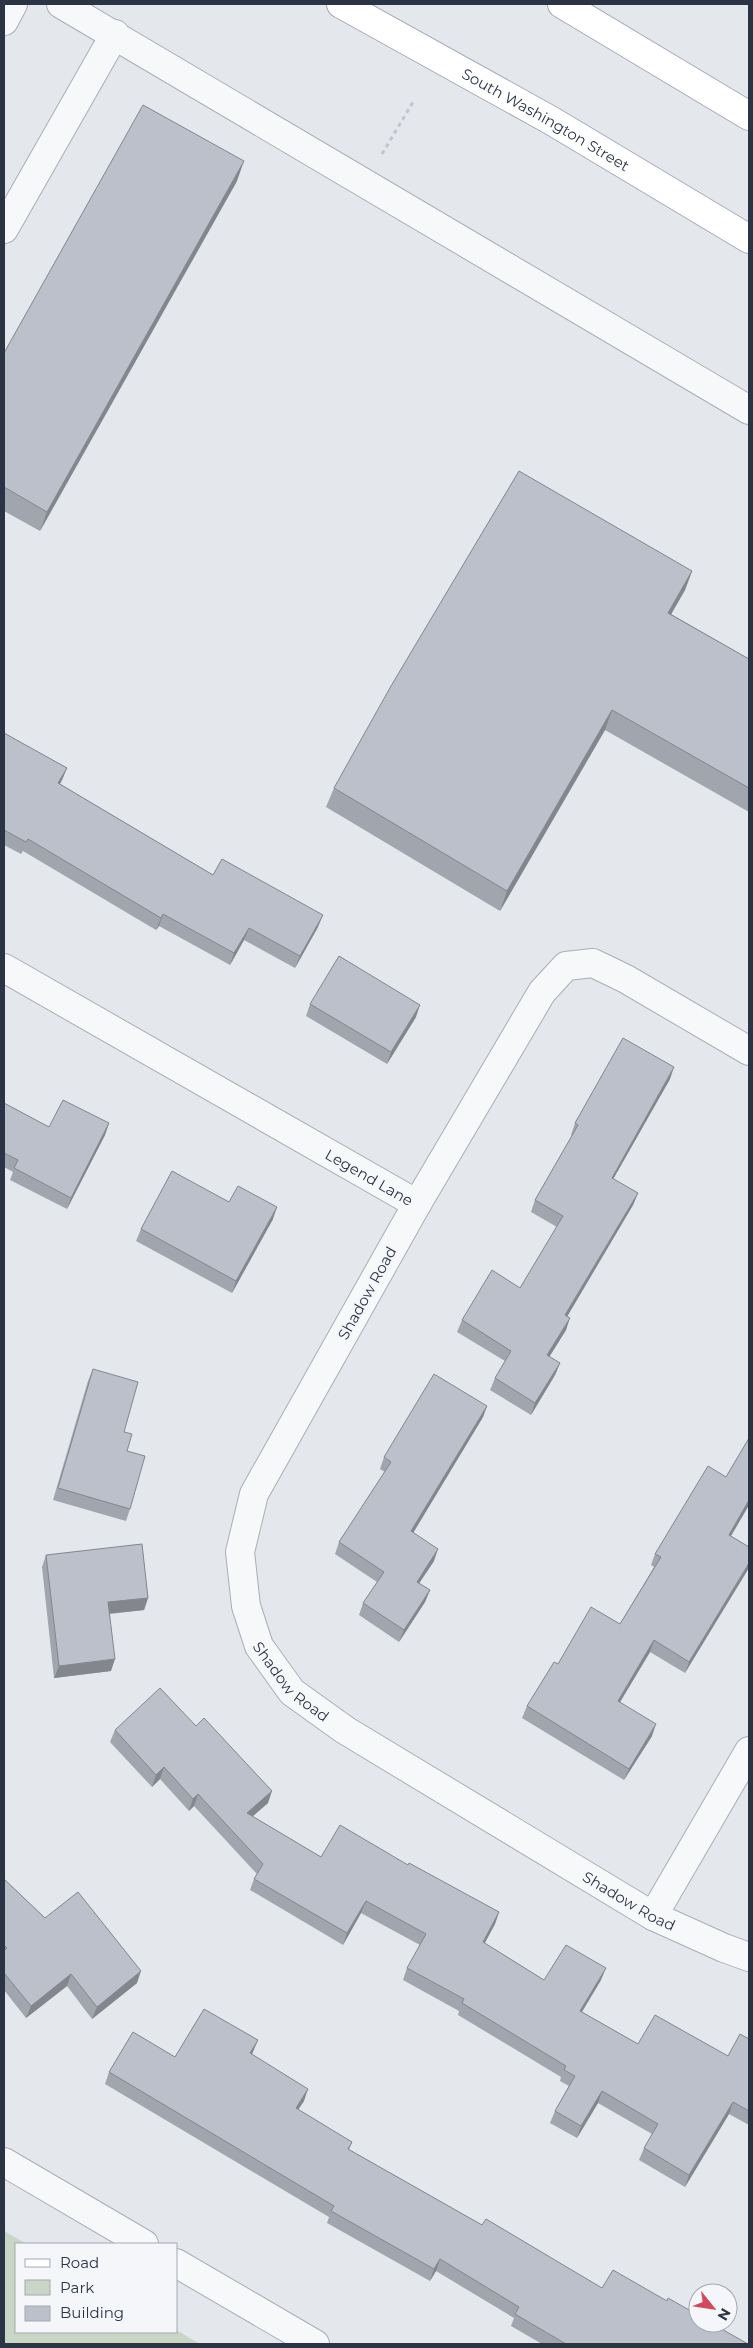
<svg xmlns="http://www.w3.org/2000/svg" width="753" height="2348" font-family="Montserrat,sans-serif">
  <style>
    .green { fill: #c9d6c5 }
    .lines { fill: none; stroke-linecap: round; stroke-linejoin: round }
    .minor-casing { stroke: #a9aeb7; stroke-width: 30 }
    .major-casing { stroke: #a3abb8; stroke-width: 30 }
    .path { stroke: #c2c5cb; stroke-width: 3; stroke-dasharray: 4 4; stroke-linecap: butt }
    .minor { stroke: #f7f8fa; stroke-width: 28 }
    .major { stroke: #fff; stroke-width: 28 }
    .wall { fill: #a1a5ae }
    .shaded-wall { fill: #83868d }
    .building { fill: #bbc0ca; stroke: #83868d }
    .labels { text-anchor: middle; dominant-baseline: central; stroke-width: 4; stroke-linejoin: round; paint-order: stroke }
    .street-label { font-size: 15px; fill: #2b3445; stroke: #f4f6f9 }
  </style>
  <rect width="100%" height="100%" fill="#e4e7ec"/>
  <path class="green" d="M 4,2231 L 27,2244 L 16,2244 L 16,2332 L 176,2330 L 200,2344 L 4,2344 Z"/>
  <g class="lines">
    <g class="minor-casing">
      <g id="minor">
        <path d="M 61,4 L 749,410"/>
        <path d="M 4,21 L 13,4"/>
        <path d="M 4,229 L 115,34"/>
        <path id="s1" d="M 4,968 L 417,1204"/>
        <path id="s2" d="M 749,1051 L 626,979 L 593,963 L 566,966 L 542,992 L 417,1204 L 254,1494 L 240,1552 L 246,1606 L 259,1646 L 292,1692 L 345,1730 L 653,1916 L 724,1948 L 749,1957"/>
        <path d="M 653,1916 L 749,1751"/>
        <path d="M 4,2162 L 144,2244"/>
        <path d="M 176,2263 L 315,2344"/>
      </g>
    </g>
    <g class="major-casing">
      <g id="major">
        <path id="s3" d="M 341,4 L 552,121 L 749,239"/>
        <path d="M 562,4 L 749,116"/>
      </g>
    </g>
    <path class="path" d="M 382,154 L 413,102"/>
    <use href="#minor" class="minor"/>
    <use href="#major" class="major"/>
  </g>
  <g class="wall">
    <path d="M 237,181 L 40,531 L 4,511 L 4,353 Z"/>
    <path d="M 692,571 L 685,590 L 671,614 L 749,659 L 749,812 L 605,730 L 500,911 L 326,807 L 334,788 Z"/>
    <path d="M 4,733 L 67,768 L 60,784 L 213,875 L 318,927 L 295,968 L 244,940 L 230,965 L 159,926 L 156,930 L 23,851 L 21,854 L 4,845 Z"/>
    <path d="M 310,1004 L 416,1017 L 387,1064 L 306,1016 Z"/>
    <path d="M 670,1079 L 613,1179 L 638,1193 L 633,1205 L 567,1316 L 566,1330 L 549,1357 L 560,1363 L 555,1375 L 531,1415 L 490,1390 L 495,1378 L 505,1361 L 457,1332 L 462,1320 L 520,1288 L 557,1227 L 531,1212 L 535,1200 L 572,1136 L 571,1135 L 575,1123 Z"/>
    <path d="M 4,1103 L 49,1127 L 109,1123 L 105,1135 L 67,1209 L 10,1180 L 13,1172 L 4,1167 Z"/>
    <path d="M 273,1219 L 232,1293 L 136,1241 L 141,1229 Z"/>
    <path d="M 93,1369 L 124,1432 L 127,1451 L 130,1509 L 126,1521 L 53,1500 L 88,1381 Z"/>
    <path d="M 487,1406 L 483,1417 L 413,1533 L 434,1561 L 419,1583 L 430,1590 L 425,1602 L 399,1642 L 359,1615 L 363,1603 L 377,1582 L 335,1554 L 339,1542 L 385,1472 L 380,1469 L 384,1457 Z"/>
    <path d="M 749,1438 L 749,1505 L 731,1536 L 749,1547 L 685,1673 L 650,1652 L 620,1702 L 652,1736 L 624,1780 L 522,1718 L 527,1706 L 558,1664 L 620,1624 L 654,1567 L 651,1565 L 655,1554 L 726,1477 Z"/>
    <path d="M 46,1555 L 148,1598 L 144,1610 L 110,1614 L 111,1671 L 54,1678 L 42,1567 Z"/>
    <path d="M 115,1730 L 268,1803 L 252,1816 L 321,1857 L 408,1865 L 499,1912 L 495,1924 L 484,1943 L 544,1980 L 601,1980 L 582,2012 L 638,2044 L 728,2056 L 749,2039 L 749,2125 L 729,2114 L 685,2187 L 639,2160 L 644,2148 L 652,2134 L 598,2103 L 577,2138 L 550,2123 L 555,2111 L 569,2086 L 560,2081 L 561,2077 L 458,2015 L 459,2011 L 403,1980 L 407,1968 L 420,1945 L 361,1913 L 343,1945 L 250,1890 L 254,1879 L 257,1874 L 194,1806 L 189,1811 L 160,1779 L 152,1787 L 110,1742 Z"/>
    <path d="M 4,1879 L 45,1918 L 137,1983 L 92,2019 L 67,1986 L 26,2018 L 4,1990 Z"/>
    <path d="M 253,2052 L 252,2054 L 304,2101 L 298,2110 L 352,2142 L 349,2150 L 482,2225 L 602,2288 L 667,2301 L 748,2344 L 542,2344 L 511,2326 L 514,2318 L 436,2271 L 430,2281 L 327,2223 L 329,2217 L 105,2084 L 109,2072 L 175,2057 Z"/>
  </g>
  <g class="shaded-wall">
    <path d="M 244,161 L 237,181 L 40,531 L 47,512 Z"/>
    <path d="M 692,571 L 685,590 L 661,632 L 668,613 Z"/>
    <path d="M 612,710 L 605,730 L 500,911 L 507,891 Z"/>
    <path d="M 67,768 L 62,780 L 54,795 L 58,783 Z"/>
    <path d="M 163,914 L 159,926 L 156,930 L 161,918 Z"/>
    <path d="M 323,915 L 318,927 L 295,968 L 300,956 Z"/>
    <path d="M 249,928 L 244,940 L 230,965 L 234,953 Z"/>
    <path d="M 420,1005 L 416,1017 L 387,1064 L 391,1052 Z"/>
    <path d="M 674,1067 L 670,1079 L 607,1190 L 612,1178 Z"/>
    <path d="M 109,1123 L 105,1135 L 67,1209 L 71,1198 Z"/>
    <path d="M 638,1193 L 633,1205 L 561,1327 L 565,1315 Z"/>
    <path d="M 277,1207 L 273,1219 L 232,1293 L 236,1281 Z"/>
    <path d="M 570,1318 L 566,1330 L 543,1367 L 547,1355 Z"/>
    <path d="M 560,1363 L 555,1375 L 531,1415 L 535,1403 Z"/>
    <path d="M 487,1406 L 483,1417 L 407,1543 L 411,1531 Z"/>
    <path d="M 749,1500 L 749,1505 L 725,1546 L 729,1535 Z"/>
    <path d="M 438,1549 L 434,1561 L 412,1594 L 417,1582 Z"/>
    <path d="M 749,1563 L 749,1568 L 685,1673 L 689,1662 Z"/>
    <path d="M 430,1590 L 425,1602 L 399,1642 L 404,1630 Z"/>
    <path d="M 148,1598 L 144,1610 L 104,1614 L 108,1602 Z"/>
    <path d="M 654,1640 L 650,1652 L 614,1712 L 618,1701 Z"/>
    <path d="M 115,1659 L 111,1671 L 54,1678 L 59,1666 Z"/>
    <path d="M 656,1724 L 652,1736 L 624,1780 L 629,1769 Z"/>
    <path d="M 164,1767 L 160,1779 L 152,1787 L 156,1775 Z"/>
    <path d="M 272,1791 L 268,1803 L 243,1825 L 247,1813 Z"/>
    <path d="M 198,1794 L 194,1806 L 189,1811 L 193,1799 Z"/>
    <path d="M 366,1901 L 361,1913 L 343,1945 L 347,1933 Z"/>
    <path d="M 499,1912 L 495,1924 L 479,1954 L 483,1942 Z"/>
    <path d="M 606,1968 L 601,1980 L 575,2023 L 580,2011 Z"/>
    <path d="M 141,1971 L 137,1983 L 92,2019 L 97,2007 Z"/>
    <path d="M 71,1974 L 67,1986 L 26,2018 L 31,2006 Z"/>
    <path d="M 258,2040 L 253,2052 L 246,2065 L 250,2053 Z"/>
    <path d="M 308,2089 L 304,2101 L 291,2120 L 296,2108 Z"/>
    <path d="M 602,2091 L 598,2103 L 577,2138 L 581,2126 Z"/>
    <path d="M 733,2102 L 729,2114 L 685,2187 L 689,2175 Z"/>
    <path d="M 440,2259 L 436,2271 L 430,2281 L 434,2269 Z"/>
  </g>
  <g class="building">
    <path d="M 143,105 L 244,161 L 47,512 L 4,487 L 4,353 Z"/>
    <path d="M 519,471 L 692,571 L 668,613 L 749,659 L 749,788 L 612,710 L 507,891 L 334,788 L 391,686 Z"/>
    <path d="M 4,733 L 67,768 L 58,783 L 213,875 L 222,859 L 323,915 L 300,956 L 249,928 L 234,953 L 163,914 L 161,918 L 28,839 L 26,842 L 4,830 Z"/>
    <path d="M 339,956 L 420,1005 L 391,1052 L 310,1004 Z"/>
    <path d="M 623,1038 L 674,1067 L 612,1178 L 638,1193 L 565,1315 L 570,1318 L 547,1355 L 560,1363 L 535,1403 L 495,1378 L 511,1351 L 462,1320 L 492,1270 L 520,1288 L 563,1216 L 535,1200 L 578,1125 L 575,1123 Z"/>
    <path d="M 63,1100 L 109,1123 L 71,1198 L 14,1168 L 18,1160 L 4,1153 L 4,1103 L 49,1127 Z"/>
    <path d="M 172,1171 L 229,1202 L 238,1186 L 277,1207 L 236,1281 L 141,1229 Z"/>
    <path d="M 93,1369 L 138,1382 L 124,1432 L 132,1434 L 127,1451 L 145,1456 L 130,1509 L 58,1488 Z"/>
    <path d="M 434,1374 L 487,1406 L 411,1531 L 438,1549 L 417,1582 L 430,1590 L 404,1630 L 363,1603 L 384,1572 L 339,1542 L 391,1462 L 384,1457 Z"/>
    <path d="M 749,1438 L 749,1500 L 729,1535 L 749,1547 L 749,1563 L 689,1662 L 654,1640 L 618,1701 L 656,1724 L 629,1769 L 527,1706 L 554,1662 L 558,1664 L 591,1607 L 620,1624 L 661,1557 L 655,1554 L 708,1466 L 726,1477 Z"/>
    <path d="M 142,1544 L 148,1598 L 108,1602 L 115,1659 L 59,1666 L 46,1555 Z"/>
    <path d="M 160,1688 L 196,1726 L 204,1718 L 272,1791 L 247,1813 L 321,1857 L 340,1825 L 408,1865 L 409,1863 L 499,1912 L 483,1942 L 544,1980 L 566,1945 L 606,1968 L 580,2011 L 638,2044 L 655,2015 L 728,2056 L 740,2034 L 749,2039 L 749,2111 L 733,2102 L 689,2175 L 644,2148 L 658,2124 L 602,2091 L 581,2126 L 555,2111 L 575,2076 L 564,2070 L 566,2066 L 462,2003 L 464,1999 L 407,1968 L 426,1934 L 366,1901 L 347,1933 L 254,1879 L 263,1864 L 198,1794 L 193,1799 L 164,1767 L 156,1775 L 115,1730 Z"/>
    <path d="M 4,1879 L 45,1918 L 78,1892 L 141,1971 L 97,2007 L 71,1974 L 31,2006 L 4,1973 L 4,1951 L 7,1948 L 4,1945 Z"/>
    <path d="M 204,2009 L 258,2040 L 250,2053 L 308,2089 L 296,2108 L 352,2142 L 348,2149 L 482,2225 L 486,2219 L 602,2288 L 613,2270 L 667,2301 L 668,2298 L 698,2315 L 698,2323 L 711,2323 L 748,2344 L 566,2344 L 515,2314 L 519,2307 L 440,2259 L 434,2269 L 331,2211 L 334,2206 L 109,2072 L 133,2032 L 175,2057 Z"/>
  </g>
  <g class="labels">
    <g class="street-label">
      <text stroke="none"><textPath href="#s3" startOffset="235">South Washington Street</textPath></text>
      <text stroke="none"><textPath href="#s1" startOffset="421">Legend Lane</textPath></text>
      <text transform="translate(367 1293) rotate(-61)">Shadow Road</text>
      <text stroke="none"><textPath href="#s2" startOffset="1025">Shadow Road</textPath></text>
      <text stroke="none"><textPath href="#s2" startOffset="1430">Shadow Road</textPath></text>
    </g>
  </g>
  <rect width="753" height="2348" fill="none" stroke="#2b3445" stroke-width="10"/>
  <rect x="15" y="2243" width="162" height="90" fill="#f4f6f9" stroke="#a4a8b1"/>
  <rect x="25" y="2259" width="25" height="8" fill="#ffffff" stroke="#a4a8b1"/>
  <text x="60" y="2268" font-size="15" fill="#2b3445">Road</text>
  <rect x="25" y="2280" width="25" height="15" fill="#c9d6c5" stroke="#a4a8b1"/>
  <text x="60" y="2293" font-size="15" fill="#2b3445">Park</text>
  <rect x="25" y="2306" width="25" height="15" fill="#bbc0ca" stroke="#a4a8b1"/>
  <text x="60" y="2318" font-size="15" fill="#2b3445">Building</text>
  <g transform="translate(713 2308) rotate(120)"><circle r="24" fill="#f4f6f9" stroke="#a4a8b1"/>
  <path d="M0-4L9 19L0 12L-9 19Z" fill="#d1495b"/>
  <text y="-8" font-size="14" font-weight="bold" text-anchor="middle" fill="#2b3445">N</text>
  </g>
</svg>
